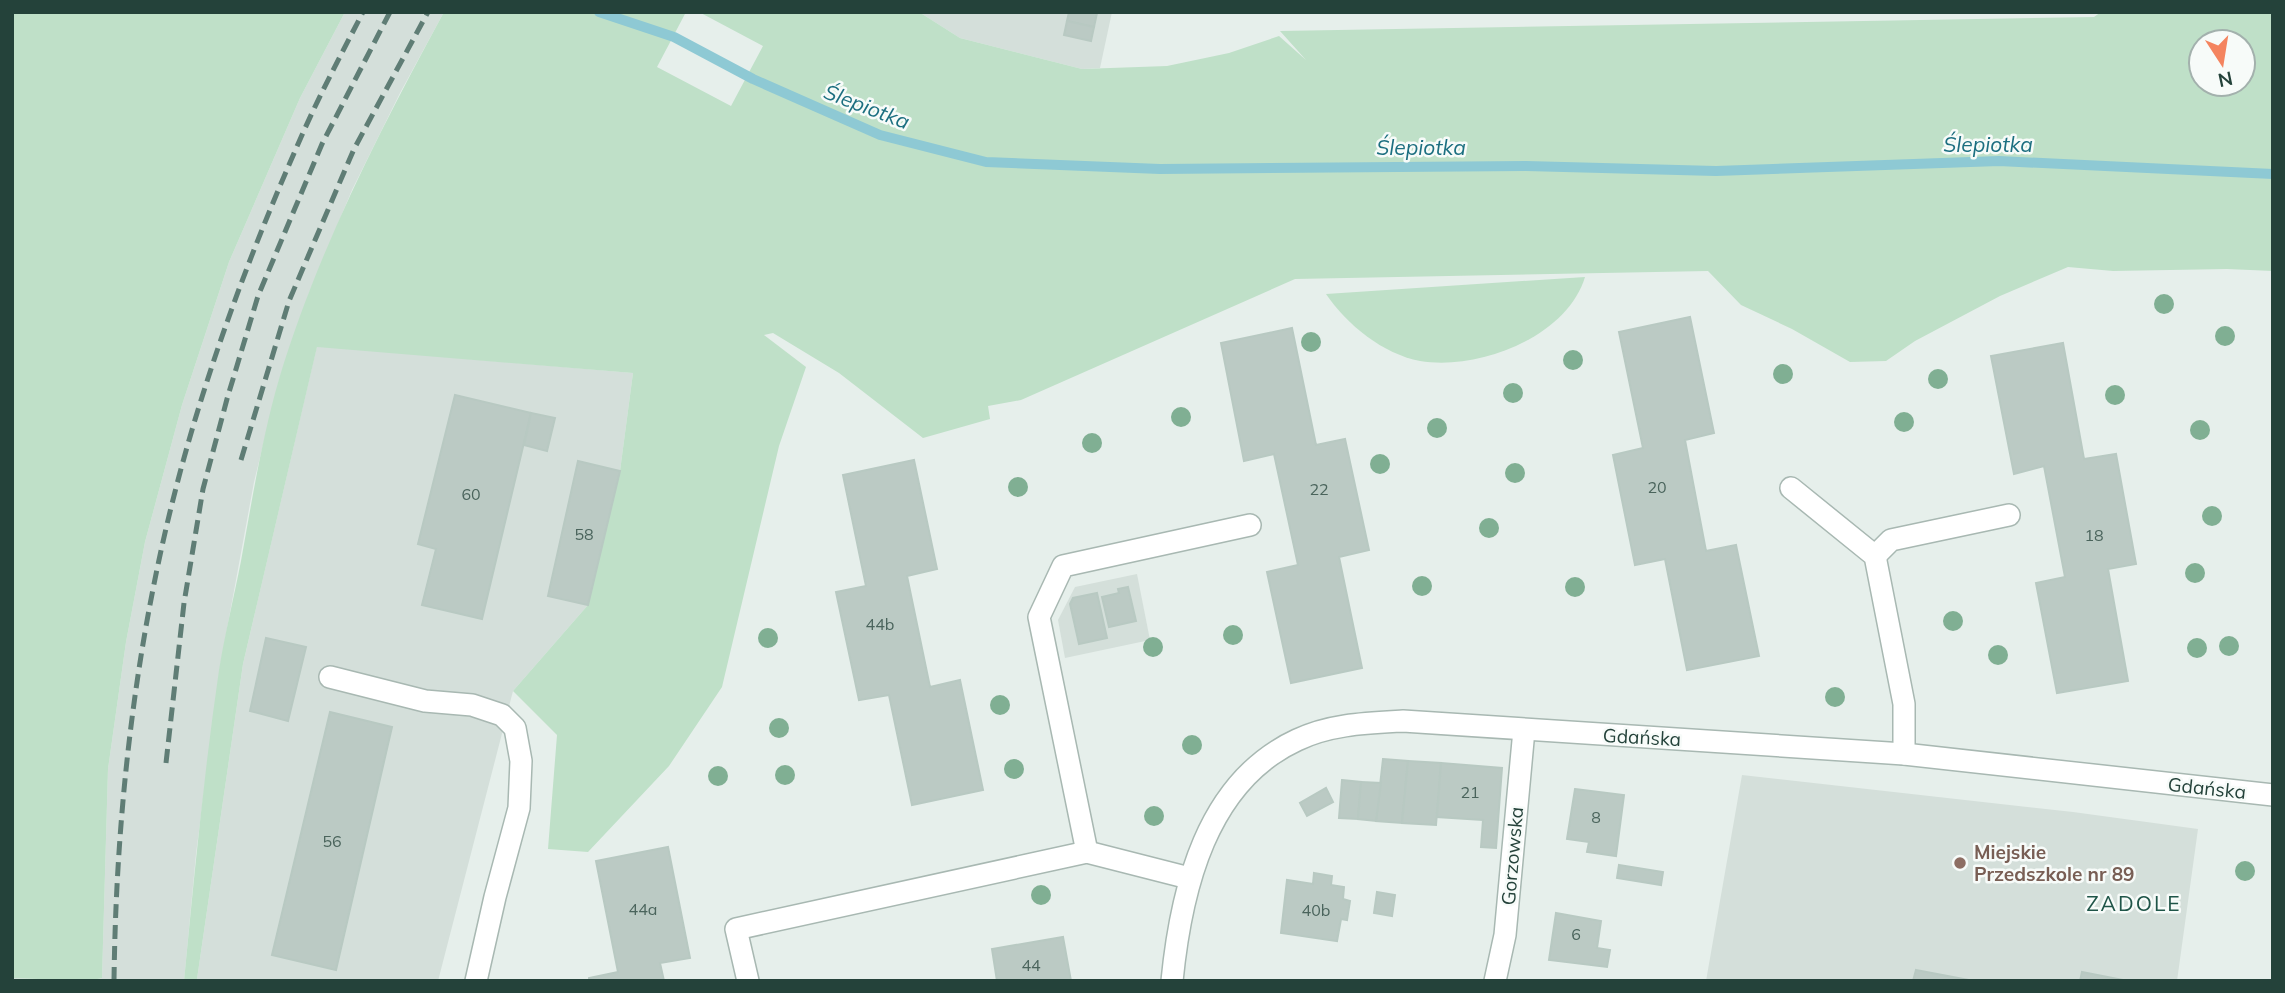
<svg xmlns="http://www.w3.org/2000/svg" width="2285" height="993" font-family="Mulish,sans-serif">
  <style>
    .built { fill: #d4dfda }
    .green { fill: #bfe0c8; fill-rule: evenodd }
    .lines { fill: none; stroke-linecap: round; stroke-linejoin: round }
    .stream { stroke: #8ec9d4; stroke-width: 10 }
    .building { fill: #bbcac4; stroke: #b8c9c2; stroke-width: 2 }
    .minor-casing { stroke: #a8b8b2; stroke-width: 24 }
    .minor { stroke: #fff; stroke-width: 21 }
    .rail { stroke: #5f7d75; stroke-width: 5; stroke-dasharray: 14 7; stroke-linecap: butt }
    .tree { fill: #80af93 }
    .education-dot { fill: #8d6e63; stroke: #f7fbf9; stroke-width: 2.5 }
    .labels { text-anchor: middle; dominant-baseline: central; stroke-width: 5; stroke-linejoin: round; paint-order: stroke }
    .number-label { font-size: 16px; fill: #4a645c }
    .street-label { font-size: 19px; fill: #24423a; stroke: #f7fbf9 }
    .education-label { font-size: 19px; font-weight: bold; fill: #785e54; stroke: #f7fbf9; text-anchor: start }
    .water-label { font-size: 21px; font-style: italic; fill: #1c6f80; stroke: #f7fbf9 }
    .neighbourhood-label { font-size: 21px; letter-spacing: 2px; fill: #1f5548; stroke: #f7fbf9 }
  </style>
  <rect width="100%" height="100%" fill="#e6efeb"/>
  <g class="built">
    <path d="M 345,12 L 444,12 L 400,93 L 352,190 L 309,293 L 279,380 L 254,482 L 220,667 L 196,854 L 184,981 L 12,981 L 12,978 L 88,981 L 102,978 L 108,769 L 126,642 L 145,542 L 182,405 L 229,262 L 300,98 Z"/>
    <path d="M 919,12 L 1112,12 L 1100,68 L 1082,69 L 960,38 Z"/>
    <path d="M 317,346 L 633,373 L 620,471 L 588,605 L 513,691 L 438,981 L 197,979 L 243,664 Z"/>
    <path d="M 1137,574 L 1150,640 L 1065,658 L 1058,620 L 1075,587 Z"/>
    <path d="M 1742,775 L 2073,812 L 2198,829 L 2177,981 L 2128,981 L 2082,972 L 2080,981 L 1706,981 Z"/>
  </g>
  <g class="green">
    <path d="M 12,12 L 345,12 L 300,98 L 229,262 L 182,405 L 145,542 L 126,642 L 108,769 L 102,978 L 88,981 L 12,978 Z"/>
    <path d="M 444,12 L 686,12 L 657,67 L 731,106 L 763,46 L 699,12 L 919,12 L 960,38 L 1082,69 L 1167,66 L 1229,53 L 1279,36 L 1306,60 L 1280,31 L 2094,17 L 2101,12 L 2273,12 L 2273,271 L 2227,269 L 2113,271 L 2068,267 L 2000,296 L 1915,341 L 1886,361 L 1850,362 L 1792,329 L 1741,305 L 1708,271 L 1295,279 L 1021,400 L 988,406 L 990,419 L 923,438 L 839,373 L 773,333 L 764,335 L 806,367 L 779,446 L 722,687 L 669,766 L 588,852 L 548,849 L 557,735 L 513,691 L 588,605 L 620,471 L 633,373 L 317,347 L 243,664 L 197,979 L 203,981 L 184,981 C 194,877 204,773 219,670 C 225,633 234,597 241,561 C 252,500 262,438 279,379 C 318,250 380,130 444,12 ZM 2201,42 L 2243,42 L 2243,84 L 2201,84 Z"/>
    <path d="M 1585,277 C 1567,337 1478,371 1420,361 C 1383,354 1347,325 1326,294 Z"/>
  </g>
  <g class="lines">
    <path class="stream" d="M 599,12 L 674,37 L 753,79 L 880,135 L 986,162 L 1160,169 L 1526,166 L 1716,171 L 1999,161 L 2273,174"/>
  </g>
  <g class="building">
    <path d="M 1069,12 L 1097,13 L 1094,27 L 1067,21 Z"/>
    <path d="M 1067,21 L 1094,27 L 1091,41 L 1064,35 Z"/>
    <path d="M 1690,317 L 1714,433 L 1685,440 L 1706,551 L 1736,545 L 1759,656 L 1687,670 L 1665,559 L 1635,565 L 1613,455 L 1643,448 L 1619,332 Z"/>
    <path d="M 1292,328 L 1316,445 L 1345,439 L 1369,550 L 1339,557 L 1362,668 L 1291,683 L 1267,572 L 1298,565 L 1274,454 L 1244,461 L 1221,343 Z"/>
    <path d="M 2063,343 L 2084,459 L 2116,454 L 2136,564 L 2108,569 L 2128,681 L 2057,693 L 2036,583 L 2065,577 L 2044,466 L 2014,474 L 1991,356 Z"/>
    <path d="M 455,395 L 531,413 L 482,619 L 422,605 L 436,549 L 418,544 Z"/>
    <path d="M 531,413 L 555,418 L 547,451 L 524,445 Z"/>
    <path d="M 914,460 L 937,569 L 907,576 L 930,687 L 960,680 L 983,790 L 912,805 L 889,695 L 859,700 L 836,592 L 866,586 L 843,475 Z"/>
    <path d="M 578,461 L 620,471 L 588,605 L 548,596 Z"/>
    <path d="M 1128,587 L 1136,621 L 1109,627 L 1102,597 L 1119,593 L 1118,589 Z"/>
    <path d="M 1097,593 L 1107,638 L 1079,644 L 1070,604 L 1073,598 Z"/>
    <path d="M 266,638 L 306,647 L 288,721 L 250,711 Z"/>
    <path d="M 330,712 L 392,727 L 336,970 L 272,955 Z"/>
    <path d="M 1383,759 L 1408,761 L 1402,823 L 1376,821 Z"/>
    <path d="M 1408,761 L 1441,763 L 1436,825 L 1402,823 Z"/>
    <path d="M 1441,763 L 1502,768 L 1496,848 L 1481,847 L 1483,820 L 1437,817 Z"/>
    <path d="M 1342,780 L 1361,782 L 1358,819 L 1339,818 Z"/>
    <path d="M 1361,782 L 1381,783 L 1376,821 L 1358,819 Z"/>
    <path d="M 1326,788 L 1333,802 L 1307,816 L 1300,803 Z"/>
    <path d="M 1575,789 L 1624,795 L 1616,856 L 1587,852 L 1589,842 L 1567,839 Z"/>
    <path d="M 668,847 L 690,958 L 660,963 L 664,981 L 589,981 L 589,978 L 618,972 L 596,861 Z"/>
    <path d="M 1619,865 L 1663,872 L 1661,885 L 1617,878 Z"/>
    <path d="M 1314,873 L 1332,876 L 1331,885 L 1344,887 L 1343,899 L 1350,901 L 1347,920 L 1341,919 L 1337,941 L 1281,933 L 1287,880 L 1313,884 Z"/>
    <path d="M 1377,892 L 1395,895 L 1392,916 L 1374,913 Z"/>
    <path d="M 1556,913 L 1601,921 L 1597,948 L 1610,950 L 1607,967 L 1549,960 Z"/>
    <path d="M 1063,937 L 1071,981 L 997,981 L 992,949 Z"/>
    <path d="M 1916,970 L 1974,981 L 1913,981 Z"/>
    <path d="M 2082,972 L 2128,981 L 2080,981 Z"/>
  </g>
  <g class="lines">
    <g class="minor-casing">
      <g id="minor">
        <path d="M 1791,488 L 1875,556 L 1904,704 L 1904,754"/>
        <path d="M 1875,556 L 1891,540 L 2009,515"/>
        <path d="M 330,677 L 425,701 L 472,705 L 502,715 L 515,728 L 521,761 L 519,808 L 495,897 L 476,981"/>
        <path d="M 1087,852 L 1039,617 L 1063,566 L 1250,525"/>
        <path d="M 748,981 L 736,929 L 1087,852 L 1189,878"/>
        <path d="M 1172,981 C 1181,890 1206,782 1297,740 C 1330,724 1367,723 1403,721 L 1904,754 L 2273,795"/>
        <path d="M 1495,981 L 1505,935 L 1524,730"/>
      </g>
    </g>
    <use href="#minor" class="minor"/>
    <g class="rail">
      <path d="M 241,460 L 289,301 L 354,149 L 428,12"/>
      <path d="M 166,763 L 184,603 L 203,489 L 227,399 L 258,296 L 322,144 L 390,12"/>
      <path d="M 114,981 C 116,814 135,645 177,484 C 208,365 252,248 302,135 C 320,94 342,53 363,12"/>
    </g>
  </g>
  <g class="tree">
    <circle cx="2164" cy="304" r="10"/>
    <circle cx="2225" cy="336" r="10"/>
    <circle cx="1311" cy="342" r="10"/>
    <circle cx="1573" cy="360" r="10"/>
    <circle cx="1783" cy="374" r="10"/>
    <circle cx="1938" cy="379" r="10"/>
    <circle cx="1513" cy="393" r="10"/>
    <circle cx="2115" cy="395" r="10"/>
    <circle cx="1181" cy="417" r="10"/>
    <circle cx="1904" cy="422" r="10"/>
    <circle cx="1437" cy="428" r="10"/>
    <circle cx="2200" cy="430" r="10"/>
    <circle cx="1092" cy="443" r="10"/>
    <circle cx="1380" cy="464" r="10"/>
    <circle cx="1515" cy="473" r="10"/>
    <circle cx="1018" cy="487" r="10"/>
    <circle cx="2212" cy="516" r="10"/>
    <circle cx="1489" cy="528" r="10"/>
    <circle cx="2195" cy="573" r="10"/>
    <circle cx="1422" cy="586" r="10"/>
    <circle cx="1575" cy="587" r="10"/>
    <circle cx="1953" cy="621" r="10"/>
    <circle cx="1233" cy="635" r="10"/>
    <circle cx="768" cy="638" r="10"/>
    <circle cx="2229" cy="646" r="10"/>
    <circle cx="1153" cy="647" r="10"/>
    <circle cx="2197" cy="648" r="10"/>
    <circle cx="1998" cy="655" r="10"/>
    <circle cx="1835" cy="697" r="10"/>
    <circle cx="1000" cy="705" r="10"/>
    <circle cx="779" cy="728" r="10"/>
    <circle cx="1192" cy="745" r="10"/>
    <circle cx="1014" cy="769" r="10"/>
    <circle cx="785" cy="775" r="10"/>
    <circle cx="718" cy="776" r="10"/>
    <circle cx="1154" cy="816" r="10"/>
    <circle cx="2245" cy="871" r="10"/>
    <circle cx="1041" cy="895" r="10"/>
  </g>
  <circle class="education-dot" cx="1960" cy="863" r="7"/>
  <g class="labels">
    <g class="number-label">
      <text x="1657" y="487">20</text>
      <text x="1319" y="489">22</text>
      <text x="471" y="494">60</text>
      <text x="584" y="534">58</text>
      <text x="2094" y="535">18</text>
      <text x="880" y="624">44b</text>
      <text x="1470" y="792">21</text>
      <text x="1596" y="817">8</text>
      <text x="332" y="841">56</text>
      <text x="643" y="909">44a</text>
      <text x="1316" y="910">40b</text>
      <text x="1576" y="934">6</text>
      <text x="1031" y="965">44</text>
    </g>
    <g class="street-label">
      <text transform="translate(1642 737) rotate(3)">Gdańska</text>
      <text transform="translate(2207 788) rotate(6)">Gdańska</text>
      <text transform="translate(1512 856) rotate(-85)">Gorzowska</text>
    </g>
    <g class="education-label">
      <text x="1974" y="852">Miejskie<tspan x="1974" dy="22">Przedszkole nr 89</tspan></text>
    </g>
    <g class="water-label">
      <text transform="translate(867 106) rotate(21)">Ślepiotka</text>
      <text x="1988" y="144">Ślepiotka</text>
      <text x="1421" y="147">Ślepiotka</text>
    </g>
    <g class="neighbourhood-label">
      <text x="2134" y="903">ZADOLE</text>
    </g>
  </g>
  <rect width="2285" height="993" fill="none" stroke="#24423a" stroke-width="28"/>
  <g transform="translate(2222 63) rotate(168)"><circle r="33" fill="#f7fbf9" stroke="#a3b1ad" stroke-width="2"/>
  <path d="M0-5L12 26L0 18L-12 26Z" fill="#f4845f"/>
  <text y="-10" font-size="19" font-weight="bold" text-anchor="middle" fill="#24423a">N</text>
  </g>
</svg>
